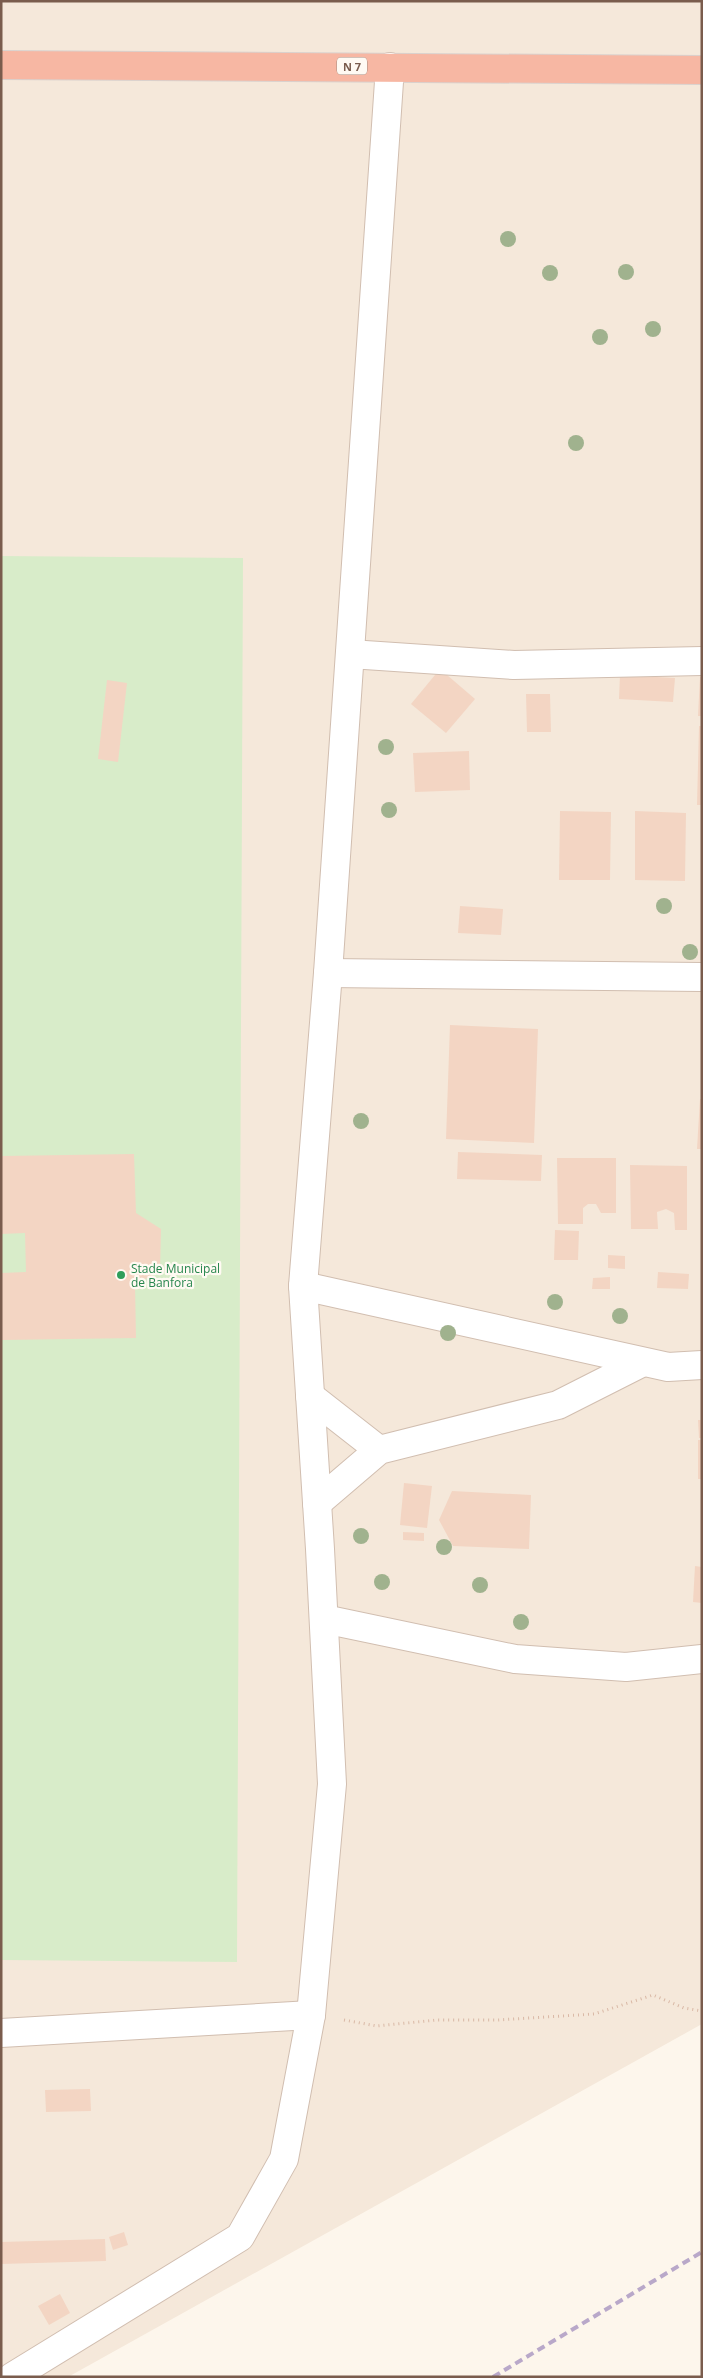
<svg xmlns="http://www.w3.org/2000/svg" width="703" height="2378" font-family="'Open Sans',sans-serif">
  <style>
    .residential { fill: #f5e8da }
    .garden { fill: #d8ecc9 }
    .building { fill: #f3d5c3 }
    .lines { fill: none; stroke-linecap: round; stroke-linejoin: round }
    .minor-casing { stroke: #d1beb0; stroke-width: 30 }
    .highway-casing { stroke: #dad1cd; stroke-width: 30 }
    .path { stroke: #d9b8a5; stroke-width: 3; stroke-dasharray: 1 4; stroke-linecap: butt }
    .minor { stroke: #fff; stroke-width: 28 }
    .highway { stroke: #f7b7a3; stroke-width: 28 }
    .rail { stroke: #b9a8c9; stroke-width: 4; stroke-dasharray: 8 5; stroke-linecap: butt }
    .tree { fill: #a0b28e }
    .leisure-dot { fill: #2e9e5b; stroke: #fffaf3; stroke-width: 2 }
    .labels { text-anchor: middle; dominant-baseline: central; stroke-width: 4.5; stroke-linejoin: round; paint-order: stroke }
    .shield { fill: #fffaf3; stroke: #a28b7f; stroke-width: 1 }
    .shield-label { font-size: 11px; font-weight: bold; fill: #7a5c4d }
    .leisure-label { font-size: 12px; fill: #27864d; stroke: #fffaf3; text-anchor: start }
  </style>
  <rect width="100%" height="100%" fill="#fdf6ec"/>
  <path class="residential" d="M 1,1 L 702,1 L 702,2024 L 68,2377 L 1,2377 Z"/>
  <path class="garden" d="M 1,556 L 243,558 L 237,1962 L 1,1960 Z"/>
  <g class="building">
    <path d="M 440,669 L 475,699 L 446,733 L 411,704 Z"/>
    <path d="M 620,675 L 675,678 L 673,702 L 619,699 Z"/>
    <path d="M 700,677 L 702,677 L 702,716 L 698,716 Z"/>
    <path d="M 107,680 L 127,683 L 118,762 L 98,759 Z"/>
    <path d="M 526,694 L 550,694 L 551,732 L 527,732 Z"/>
    <path d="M 699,726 L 702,726 L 702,805 L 697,805 Z"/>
    <path d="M 469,751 L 470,790 L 415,792 L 413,753 Z"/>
    <path d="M 560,811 L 611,812 L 610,880 L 559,880 Z"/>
    <path d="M 635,811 L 686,813 L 685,881 L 635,880 Z"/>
    <path d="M 460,906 L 503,909 L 501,935 L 458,933 Z"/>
    <path d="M 450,1025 L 538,1029 L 534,1143 L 446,1139 Z"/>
    <path d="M 700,1099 L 702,1099 L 702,1149 L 697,1149 Z"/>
    <path d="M 458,1152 L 542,1155 L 541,1181 L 457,1179 Z"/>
    <path d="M 134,1154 L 136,1213 L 161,1229 L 160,1272 L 135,1284 L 136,1338 L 2,1340 L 1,1273 L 26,1272 L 25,1233 L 1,1234 L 1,1156 Z"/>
    <path d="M 557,1158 L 616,1158 L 616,1213 L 601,1213 L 596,1204 L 588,1204 L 583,1208 L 583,1224 L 558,1224 Z"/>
    <path d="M 630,1165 L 687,1166 L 687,1230 L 675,1230 L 674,1213 L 666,1209 L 657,1212 L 658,1229 L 631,1229 Z"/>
    <path d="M 555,1230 L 579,1231 L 578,1260 L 554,1260 Z"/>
    <path d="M 608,1255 L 625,1256 L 625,1269 L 608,1268 Z"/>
    <path d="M 658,1272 L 689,1274 L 688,1289 L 657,1288 Z"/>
    <path d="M 610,1277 L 610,1289 L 592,1289 L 593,1278 Z"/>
    <path d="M 698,1420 L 702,1420 L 702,1438 L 699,1438 Z"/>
    <rect x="698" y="1440" width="4" height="39"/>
    <path d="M 404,1483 L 432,1486 L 427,1528 L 400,1525 Z"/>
    <path d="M 452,1491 L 531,1495 L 529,1549 L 453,1546 L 439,1520 Z"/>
    <path d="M 403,1532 L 424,1533 L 424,1541 L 403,1540 Z"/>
    <path d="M 695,1566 L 702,1567 L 702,1603 L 693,1602 Z"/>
    <path d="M 90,2089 L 91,2111 L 46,2112 L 45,2090 Z"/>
    <path d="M 124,2232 L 128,2245 L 113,2250 L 109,2237 Z"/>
    <path d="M 105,2239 L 106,2261 L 1,2264 L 1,2242 Z"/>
    <path d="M 60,2294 L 70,2313 L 49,2325 L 38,2306 Z"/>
  </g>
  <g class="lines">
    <g class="minor-casing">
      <g id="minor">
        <path d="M 350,654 L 514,665 L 702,661"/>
        <path d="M 328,973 L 702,977"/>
        <path d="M 303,1286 L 668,1367 L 702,1365"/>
        <path d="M 310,1396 L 379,1450"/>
        <path d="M 317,1503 L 379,1450 L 558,1405 L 643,1362"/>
        <path d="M 324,1619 L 515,1659 L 626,1667 L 702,1659"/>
        <path d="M 1,2033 L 311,2015"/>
        <path d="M 12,2377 L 240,2237 L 284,2159 L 311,2015 L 332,1784 L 320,1549 L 303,1286 L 328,973 L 390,67"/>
      </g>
    </g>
    <g class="highway-casing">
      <path id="highway" d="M 1,65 L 702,70"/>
    </g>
    <path class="path" d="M 344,2020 L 377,2026 L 437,2020 L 498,2020 L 594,2014 L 653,1995 L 684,2008 L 702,2011"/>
    <use href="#minor" class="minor"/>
    <use href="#highway" class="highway"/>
    <path class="rail" d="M 493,2377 L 702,2252"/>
  </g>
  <g class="tree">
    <circle cx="508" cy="239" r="8"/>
    <circle cx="626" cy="272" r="8"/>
    <circle cx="550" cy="273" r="8"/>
    <circle cx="653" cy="329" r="8"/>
    <circle cx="600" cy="337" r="8"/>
    <circle cx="576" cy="443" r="8"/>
    <circle cx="386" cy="747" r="8"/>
    <circle cx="389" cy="810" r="8"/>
    <circle cx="664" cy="906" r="8"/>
    <circle cx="690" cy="952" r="8"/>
    <circle cx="361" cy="1121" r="8"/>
    <circle cx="555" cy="1302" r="8"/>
    <circle cx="620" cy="1316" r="8"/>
    <circle cx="448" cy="1333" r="8"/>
    <circle cx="361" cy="1536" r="8"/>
    <circle cx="444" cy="1547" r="8"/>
    <circle cx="382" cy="1582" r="8"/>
    <circle cx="480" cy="1585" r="8"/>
    <circle cx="521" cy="1622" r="8"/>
  </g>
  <circle class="leisure-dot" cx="121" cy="1275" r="5"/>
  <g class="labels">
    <rect class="shield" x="337" y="57.5" width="30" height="17" rx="4"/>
    <g class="shield-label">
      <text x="352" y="66">N 7</text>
    </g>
    <g class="leisure-label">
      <text x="131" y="1268">Stade Municipal<tspan x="131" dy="14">de Banfora</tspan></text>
    </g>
  </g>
  <rect width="703" height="2378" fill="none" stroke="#7a5c4d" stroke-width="5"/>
</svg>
